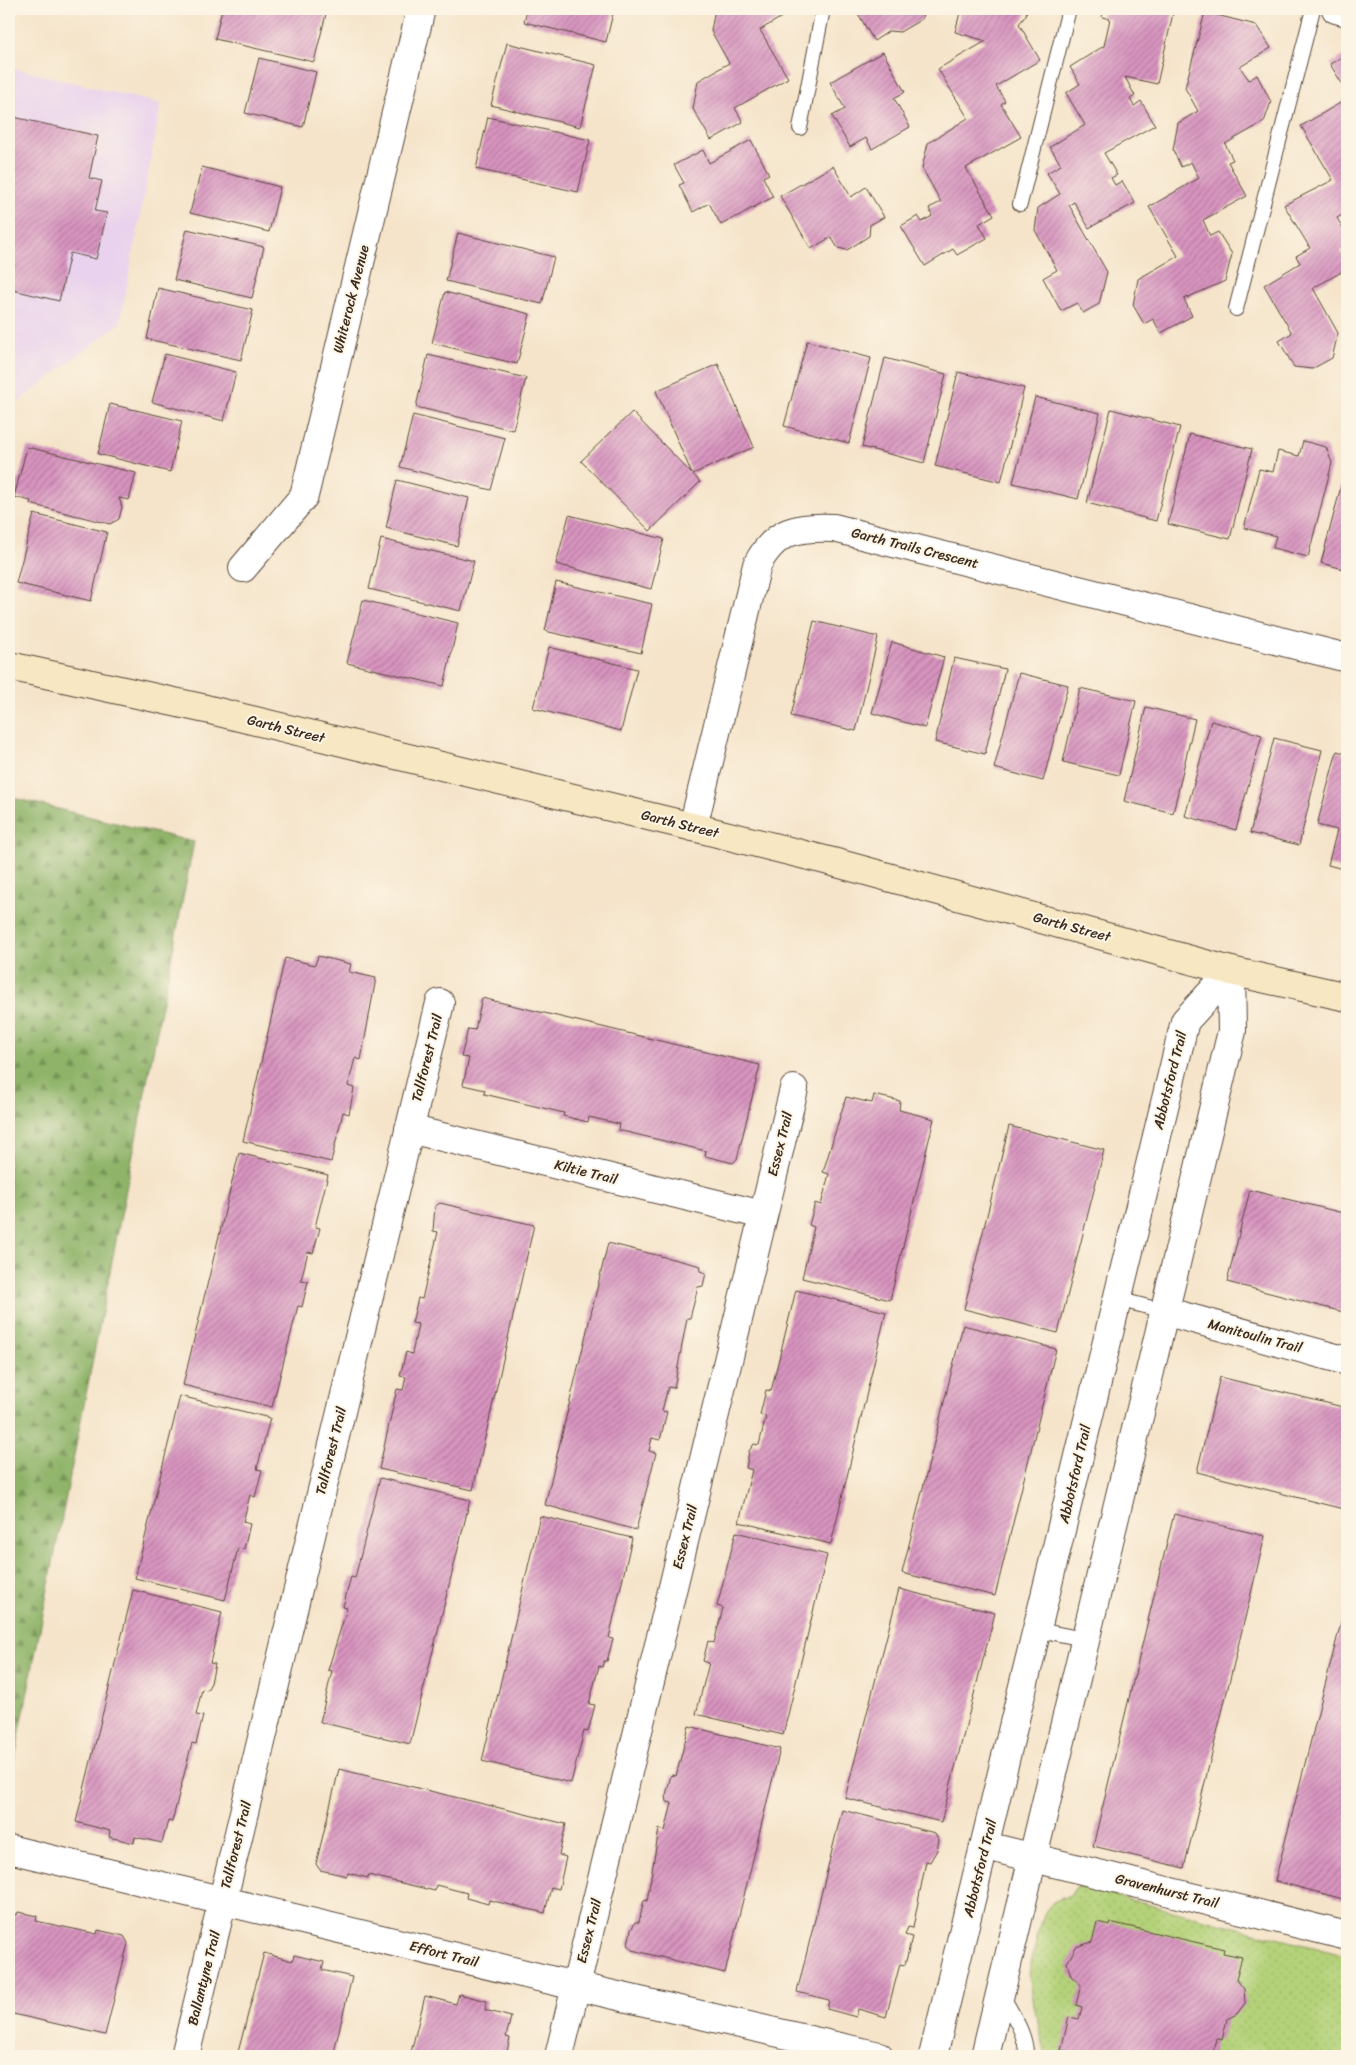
<svg xmlns="http://www.w3.org/2000/svg" width="1356" height="2065" font-family="Sriracha,sans-serif">
  <style>
    .built { fill: #e9d2ed }
    .grass { fill: url(#grass-dots); stroke: #787e4c }
    .forest { fill: url(#forest-firs); stroke: #656f44 }
    .building { fill: url(#building-hatch) }
    .lines { fill: none; stroke-linecap: round; stroke-linejoin: round }
    .lane-casing { stroke: #574638; stroke-width: 16 }
    .street-casing { stroke: #574638; stroke-width: 30 }
    .secondary-casing { stroke: #574638; stroke-width: 30 }
    .lane { stroke: #fff; stroke-width: 14 }
    .street { stroke: #fff; stroke-width: 28 }
    .secondary { stroke: #f7e8c3; stroke-width: 28 }
    .labels { text-anchor: middle; dominant-baseline: central; stroke-width: 4; stroke-linejoin: round; paint-order: stroke }
    .street-label { font-size: 14px; fill: #3b2a1e; stroke: #fcf5e5 }
  </style>
  <defs>
    <pattern id="grass-dots" width="8" height="8" patternUnits="userSpaceOnUse" patternTransform="scale(1.25)"><rect width="8" height="8" fill="#b4d279"/><path d="M2 2h.1M6 6h.1" fill="none" stroke="#9cb468" stroke-width="1.8" stroke-linecap="round"/></pattern>
    <pattern id="forest-firs" width="22" height="20" patternUnits="userSpaceOnUse" patternTransform="scale(1.25)"><rect width="22" height="20" fill="#8fb469"/><path d="M5 1l3.5 6h-7zM16 11l3.5 6h-7z" fill="#769356"/></pattern>
    <pattern id="building-hatch" width="6" height="6" patternUnits="userSpaceOnUse" patternTransform="scale(1.25)"><rect width="6" height="6" fill="#d894c0"/><path d="M-1 1l2-2M0 6l6-6M5 7l2-2" fill="none" stroke="#b0799b"/></pattern>
  </defs>
  <rect width="100%" height="100%" fill="#fcf5e5"/>
  <filter id="ink" filterUnits="userSpaceOnUse"><feTurbulence type="fractalNoise" baseFrequency=".02" numOctaves="2"/><feDisplacementMap in="SourceGraphic" scale="10" xChannelSelector="R" yChannelSelector="G"/><feConvolveMatrix kernelMatrix="1 2 1 2 8 2 1 2 1" color-interpolation-filters="sRGB"/></filter>
  <filter id="wash" filterUnits="userSpaceOnUse"><feTurbulence type="fractalNoise" baseFrequency=".0096" numOctaves="4" result="noise"/><feDisplacementMap in="SourceGraphic" scale="20" xChannelSelector="R" yChannelSelector="G"/><feGaussianBlur stdDeviation="1.12" result="paint"/><feColorMatrix in="noise" values="0 0 0 0 0 0 0 0 0 0 0 0 0 0 0 0 0 1.4 0 .05"/><feComposite in="paint" operator="in"/></filter>
  <g filter="url(#wash)">
    <rect width="100%" height="100%" fill="#f5e4ca"/>
    <path class="built" d="M 9,67 L 161,104 L 120,323 L 9,409 Z"/>
    <path class="grass" d="M 1077,1886 L 1347,1956 L 1347,2056 L 1046,2056 L 1034,2006 L 1029,1973 L 1040,1924 L 1045,1912 L 1053,1902 L 1070,1895 Z"/>
    <path class="forest" d="M 9,797 L 194,842 L 9,1788 Z"/>
    <g id="blocks">
      <g class="building">
        <path d="M 222,9 L 327,10 L 314,62 L 215,39 Z"/>
        <path d="M 527,9 L 614,9 L 606,42 L 524,22 Z"/>
        <path d="M 715,9 L 795,9 L 760,30 L 788,78 L 735,108 L 743,122 L 711,140 L 693,109 L 698,81 L 729,63 L 711,31 Z"/>
        <path d="M 858,9 L 922,9 L 923,11 L 922,19 L 900,32 L 889,31 L 874,41 L 856,10 Z"/>
        <path d="M 961,9 L 1027,9 L 1026,15 L 1019,24 L 1040,60 L 996,86 L 1005,101 L 1001,104 L 1021,137 L 966,168 L 994,215 L 979,224 L 987,238 L 957,255 L 953,249 L 925,266 L 901,226 L 918,216 L 922,222 L 932,216 L 929,208 L 941,202 L 922,168 L 928,143 L 968,118 L 938,69 L 986,41 L 955,32 Z"/>
        <path d="M 1104,9 L 1113,11 L 1113,9 L 1174,9 L 1157,84 L 1125,77 L 1135,96 L 1130,99 L 1134,106 L 1141,101 L 1155,125 L 1104,153 L 1117,175 L 1111,178 L 1115,185 L 1122,181 L 1135,203 L 1089,228 L 1074,202 L 1069,205 L 1107,272 L 1099,304 L 1083,313 L 1077,303 L 1061,311 L 1043,278 L 1057,270 L 1035,230 L 1038,208 L 1060,194 L 1047,173 L 1061,165 L 1050,147 L 1085,125 L 1066,93 L 1080,84 L 1070,67 L 1104,46 L 1110,19 L 1102,17 Z"/>
        <path d="M 1205,12 L 1256,25 L 1271,48 L 1240,67 L 1249,80 L 1257,75 L 1271,102 L 1264,122 L 1225,144 L 1233,160 L 1228,162 L 1247,196 L 1203,220 L 1210,236 L 1218,232 L 1232,254 L 1225,281 L 1184,299 L 1192,316 L 1161,333 L 1153,319 L 1144,324 L 1133,305 L 1138,279 L 1178,256 L 1149,207 L 1199,178 L 1191,162 L 1181,167 L 1173,150 L 1178,123 L 1198,111 L 1185,88 Z"/>
        <path d="M 507,43 L 596,65 L 580,127 L 491,105 Z"/>
        <path d="M 883,52 L 905,92 L 894,98 L 910,127 L 872,149 L 866,138 L 850,147 L 832,116 L 845,109 L 830,82 Z"/>
        <path d="M 1347,54 L 1347,92 L 1330,64 Z"/>
        <path d="M 259,58 L 316,72 L 303,127 L 245,113 Z"/>
        <path d="M 1347,99 L 1347,212 L 1337,218 L 1347,235 L 1347,248 L 1341,251 L 1347,263 L 1347,269 L 1313,288 L 1338,333 L 1332,358 L 1312,369 L 1294,367 L 1279,341 L 1292,333 L 1264,285 L 1300,263 L 1296,256 L 1310,248 L 1284,205 L 1333,180 L 1301,126 Z"/>
        <path d="M 9,116 L 98,136 L 89,178 L 102,181 L 95,211 L 107,213 L 96,259 L 70,253 L 59,301 L 9,289 Z"/>
        <path d="M 488,117 L 590,140 L 578,192 L 476,169 Z"/>
        <path d="M 751,140 L 769,174 L 763,177 L 773,197 L 721,225 L 709,203 L 693,212 L 679,185 L 684,183 L 674,165 L 703,150 L 709,163 Z"/>
        <path d="M 833,166 L 851,197 L 866,187 L 884,217 L 870,225 L 869,236 L 847,250 L 838,248 L 831,237 L 811,249 L 780,196 Z"/>
        <path d="M 202,167 L 280,187 L 269,232 L 190,213 Z"/>
        <path d="M 187,229 L 264,247 L 252,298 L 174,280 Z"/>
        <path d="M 458,233 L 554,257 L 542,304 L 446,281 Z"/>
        <path d="M 158,288 L 253,310 L 241,360 L 147,339 Z"/>
        <path d="M 445,292 L 530,314 L 517,364 L 432,343 Z"/>
        <path d="M 807,341 L 871,358 L 849,443 L 784,426 Z"/>
        <path d="M 165,354 L 236,372 L 224,421 L 152,402 Z"/>
        <path d="M 428,355 L 526,378 L 513,430 L 416,407 Z"/>
        <path d="M 885,358 L 946,374 L 924,463 L 862,447 Z"/>
        <path d="M 718,364 L 754,447 L 693,474 L 700,482 L 650,531 L 581,461 L 632,412 L 692,474 L 656,391 Z"/>
        <path d="M 958,372 L 1024,388 L 1001,482 L 935,466 Z"/>
        <path d="M 1035,397 L 1100,413 L 1078,499 L 1013,483 Z"/>
        <path d="M 110,404 L 182,421 L 170,472 L 98,454 Z"/>
        <path d="M 1111,409 L 1180,427 L 1156,521 L 1087,503 Z"/>
        <path d="M 413,415 L 505,438 L 491,490 L 400,467 Z"/>
        <path d="M 1190,434 L 1252,449 L 1230,539 L 1168,524 Z"/>
        <path d="M 1303,441 L 1326,447 L 1332,463 L 1308,557 L 1273,548 L 1276,536 L 1244,528 L 1259,469 L 1273,472 L 1278,451 L 1299,456 Z"/>
        <path d="M 27,447 L 136,473 L 129,500 L 119,498 L 122,507 L 119,519 L 110,524 L 30,504 L 31,501 L 14,497 Z"/>
        <path d="M 1344,475 L 1347,476 L 1347,570 L 1321,563 Z"/>
        <path d="M 397,480 L 469,498 L 457,546 L 386,528 Z"/>
        <path d="M 34,514 L 107,532 L 91,601 L 16,583 Z"/>
        <path d="M 569,515 L 664,539 L 651,589 L 556,564 Z"/>
        <path d="M 381,539 L 474,561 L 461,611 L 369,589 Z"/>
        <path d="M 556,582 L 652,604 L 641,653 L 545,631 Z"/>
        <path d="M 363,600 L 458,623 L 444,686 L 347,663 Z"/>
        <path d="M 814,621 L 878,637 L 856,731 L 791,716 Z"/>
        <path d="M 892,642 L 944,657 L 925,728 L 872,713 Z"/>
        <path d="M 549,647 L 637,669 L 621,731 L 533,708 Z"/>
        <path d="M 954,658 L 1005,669 L 985,754 L 935,742 Z"/>
        <path d="M 1019,673 L 1068,685 L 1043,781 L 994,768 Z"/>
        <path d="M 1080,688 L 1136,701 L 1119,775 L 1063,762 Z"/>
        <path d="M 1146,707 L 1195,719 L 1173,813 L 1124,801 Z"/>
        <path d="M 1211,721 L 1262,735 L 1236,830 L 1185,816 Z"/>
        <path d="M 1274,738 L 1322,750 L 1299,845 L 1250,833 Z"/>
        <path d="M 1337,751 L 1347,754 L 1347,870 L 1328,865 L 1337,830 L 1317,825 Z"/>
        <path d="M 318,956 L 351,964 L 349,972 L 376,978 L 361,1060 L 355,1058 L 348,1086 L 354,1088 L 349,1114 L 343,1112 L 331,1162 L 243,1141 L 285,958 L 315,965 Z"/>
        <path d="M 482,998 L 760,1065 L 737,1159 L 733,1163 L 705,1156 L 706,1151 L 618,1130 L 619,1124 L 589,1117 L 588,1122 L 563,1116 L 564,1113 L 484,1094 L 485,1090 L 463,1085 L 469,1058 L 461,1057 L 468,1029 L 475,1030 Z"/>
        <path d="M 874,1095 L 900,1101 L 899,1110 L 934,1119 L 890,1300 L 802,1278 L 814,1227 L 809,1225 L 815,1203 L 821,1205 L 829,1174 L 823,1172 L 846,1097 L 872,1103 Z"/>
        <path d="M 1009,1126 L 1104,1150 L 1058,1333 L 964,1309 Z"/>
        <path d="M 239,1153 L 328,1175 L 315,1227 L 320,1228 L 313,1253 L 308,1252 L 301,1280 L 308,1281 L 302,1307 L 298,1306 L 272,1407 L 183,1385 Z"/>
        <path d="M 1250,1190 L 1347,1214 L 1347,1313 L 1227,1282 Z"/>
        <path d="M 440,1203 L 534,1225 L 473,1490 L 379,1469 L 397,1389 L 403,1390 L 406,1377 L 400,1376 L 406,1352 L 412,1354 L 418,1324 L 412,1323 L 418,1298 L 422,1299 L 438,1232 L 433,1231 L 435,1206 Z"/>
        <path d="M 608,1243 L 701,1266 L 700,1271 L 706,1273 L 703,1286 L 698,1287 L 690,1318 L 687,1318 L 674,1388 L 668,1387 L 662,1411 L 667,1412 L 660,1440 L 652,1438 L 649,1451 L 656,1453 L 636,1530 L 545,1505 Z"/>
        <path d="M 796,1290 L 886,1312 L 831,1544 L 739,1522 L 752,1470 L 746,1468 L 749,1451 L 754,1444 L 759,1445 L 766,1416 L 760,1415 L 766,1390 L 771,1391 Z"/>
        <path d="M 963,1325 L 1056,1349 L 995,1596 L 902,1573 Z"/>
        <path d="M 1220,1377 L 1347,1408 L 1347,1510 L 1197,1472 Z"/>
        <path d="M 180,1396 L 270,1418 L 257,1469 L 262,1470 L 255,1497 L 250,1495 L 243,1522 L 250,1524 L 244,1549 L 238,1548 L 225,1600 L 135,1578 Z"/>
        <path d="M 380,1478 L 470,1500 L 410,1744 L 320,1722 L 332,1671 L 328,1670 L 347,1608 L 343,1607 L 351,1577 L 355,1578 Z"/>
        <path d="M 1174,1514 L 1265,1536 L 1184,1868 L 1093,1846 Z"/>
        <path d="M 540,1516 L 632,1538 L 609,1638 L 613,1639 L 607,1661 L 604,1661 L 602,1667 L 599,1666 L 589,1704 L 595,1705 L 588,1732 L 584,1731 L 571,1783 L 482,1761 Z"/>
        <path d="M 736,1532 L 827,1555 L 783,1735 L 696,1714 L 709,1663 L 703,1661 L 708,1641 L 714,1643 L 723,1608 L 717,1606 Z"/>
        <path d="M 899,1589 L 995,1613 L 941,1822 L 845,1798 Z"/>
        <path d="M 133,1590 L 222,1612 L 210,1663 L 215,1664 L 211,1683 L 207,1690 L 202,1689 L 196,1715 L 203,1716 L 196,1744 L 192,1743 L 172,1822 L 168,1821 L 162,1843 L 135,1837 L 134,1843 L 109,1837 L 110,1831 L 76,1822 Z"/>
        <path d="M 1347,1599 L 1347,1900 L 1275,1881 Z"/>
        <path d="M 689,1726 L 780,1749 L 725,1973 L 632,1950 L 628,1944 L 631,1930 L 635,1922 L 639,1922 L 644,1900 L 647,1901 L 659,1829 L 665,1831 L 672,1803 L 667,1802 L 666,1795 L 671,1775 L 676,1776 Z"/>
        <path d="M 339,1769 L 566,1824 L 559,1855 L 566,1857 L 559,1889 L 551,1887 L 545,1913 L 489,1900 L 488,1904 L 466,1898 L 467,1893 L 436,1885 L 435,1891 L 368,1875 L 368,1878 L 348,1873 L 347,1876 L 320,1870 L 316,1864 Z"/>
        <path d="M 842,1810 L 935,1833 L 939,1840 L 937,1850 L 930,1862 L 926,1861 L 913,1928 L 908,1927 L 905,1935 L 912,1937 L 905,1965 L 900,1964 L 886,2017 L 858,2009 L 856,2017 L 827,2009 L 829,2000 L 797,1992 Z"/>
        <path d="M 18,1912 L 37,1916 L 36,1921 L 97,1934 L 98,1930 L 124,1936 L 128,1943 L 105,2035 L 9,2013 L 9,1913 L 17,1915 Z"/>
        <path d="M 1097,1922 L 1110,1925 L 1110,1922 L 1224,1949 L 1223,1953 L 1242,1957 L 1236,1979 L 1244,1989 L 1245,2003 L 1237,2014 L 1227,2019 L 1222,2040 L 1216,2038 L 1212,2056 L 1070,2056 L 1071,2052 L 1061,2050 L 1069,2017 L 1079,2019 L 1082,2007 L 1076,2005 L 1081,1985 L 1071,1976 L 1067,1963 L 1076,1947 L 1092,1942 Z"/>
        <path d="M 264,1953 L 292,1961 L 294,1955 L 324,1962 L 322,1970 L 352,1977 L 333,2056 L 237,2056 Z"/>
        <path d="M 459,1994 L 487,2001 L 485,2010 L 511,2017 L 506,2037 L 510,2038 L 506,2056 L 410,2056 L 425,1996 L 456,2004 Z"/>
      </g>
    </g>
  </g>
  <g filter="url(#ink)">
    <use href="#blocks" fill-opacity="0" stroke="#574638" stroke-width="1"/>
    <g class="lines">
      <g class="lane-casing">
        <g id="lane">
          <path d="M 800,128 L 823,9"/>
          <path d="M 1020,204 L 1069,9"/>
          <path d="M 1236,309 L 1313,9"/>
          <path d="M 1117,1299 L 1164,1311"/>
          <path d="M 1038,1630 L 1084,1639"/>
          <path d="M 1002,1995 C 1012,2014 1027,2035 1026,2056"/>
        </g>
      </g>
      <g class="street-casing">
        <g id="street">
          <path d="M 1336,9 L 1347,12"/>
          <path d="M 243,568 L 304,496 L 421,9"/>
          <path d="M 693,827 L 757,565 C 775,530 798,526 834,528 L 1347,658"/>
          <path d="M 409,1129 L 763,1215"/>
          <path d="M 1164,1311 L 1347,1361"/>
          <path d="M 986,1846 L 1347,1936"/>
          <path d="M 9,1849 L 575,1986 L 879,2056"/>
          <path d="M 185,2056 L 440,1003"/>
          <path d="M 559,2056 L 794,1089"/>
          <path d="M 933,2056 L 1185,1021 L 1231,971 L 1232,1031 L 985,2056"/>
        </g>
      </g>
      <g class="secondary-casing">
        <path id="secondary" d="M 9,666 L 206,709 L 693,827 L 833,862 L 1231,971 L 1347,997"/>
      </g>
      <use href="#lane" class="lane"/>
      <use href="#street" class="street"/>
      <use href="#secondary" class="secondary"/>
    </g>
  </g>
  <g class="labels">
    <g class="street-label">
      <text transform="translate(351 299) rotate(-76)">Whiterock Avenue</text>
      <text transform="translate(915 548) rotate(14)">Garth Trails Crescent</text>
      <text transform="translate(286 729) rotate(14)">Garth Street</text>
      <text transform="translate(680 824) rotate(14)">Garth Street</text>
      <text transform="translate(1072 927) rotate(15)">Garth Street</text>
      <text transform="translate(427 1058) rotate(-76)">Tallforest Trail</text>
      <text transform="translate(1170 1080) rotate(-76)">Abbotsford Trail</text>
      <text transform="translate(780 1144) rotate(-76)">Essex Trail</text>
      <text transform="translate(586 1172) rotate(14)">Kiltie Trail</text>
      <text transform="translate(1255 1336) rotate(15)">Manitoulin Trail</text>
      <text transform="translate(331 1451) rotate(-76)">Tallforest Trail</text>
      <text transform="translate(1075 1474) rotate(-77)">Abbotsford Trail</text>
      <text transform="translate(685 1537) rotate(-76)">Essex Trail</text>
      <text transform="translate(236 1845) rotate(-76)">Tallforest Trail</text>
      <text transform="translate(980 1868) rotate(-76)">Abbotsford Trail</text>
      <text transform="translate(1167 1891) rotate(14)">Gravenhurst Trail</text>
      <text transform="translate(589 1931) rotate(-76)">Essex Trail</text>
      <text transform="translate(444 1954) rotate(14)">Effort Trail</text>
      <text transform="translate(204 1978) rotate(-76)">Ballantyne Trail</text>
    </g>
  </g>
  <rect width="1356" height="2065" fill="none" stroke="#fcf5e5" stroke-width="30"/>
</svg>
